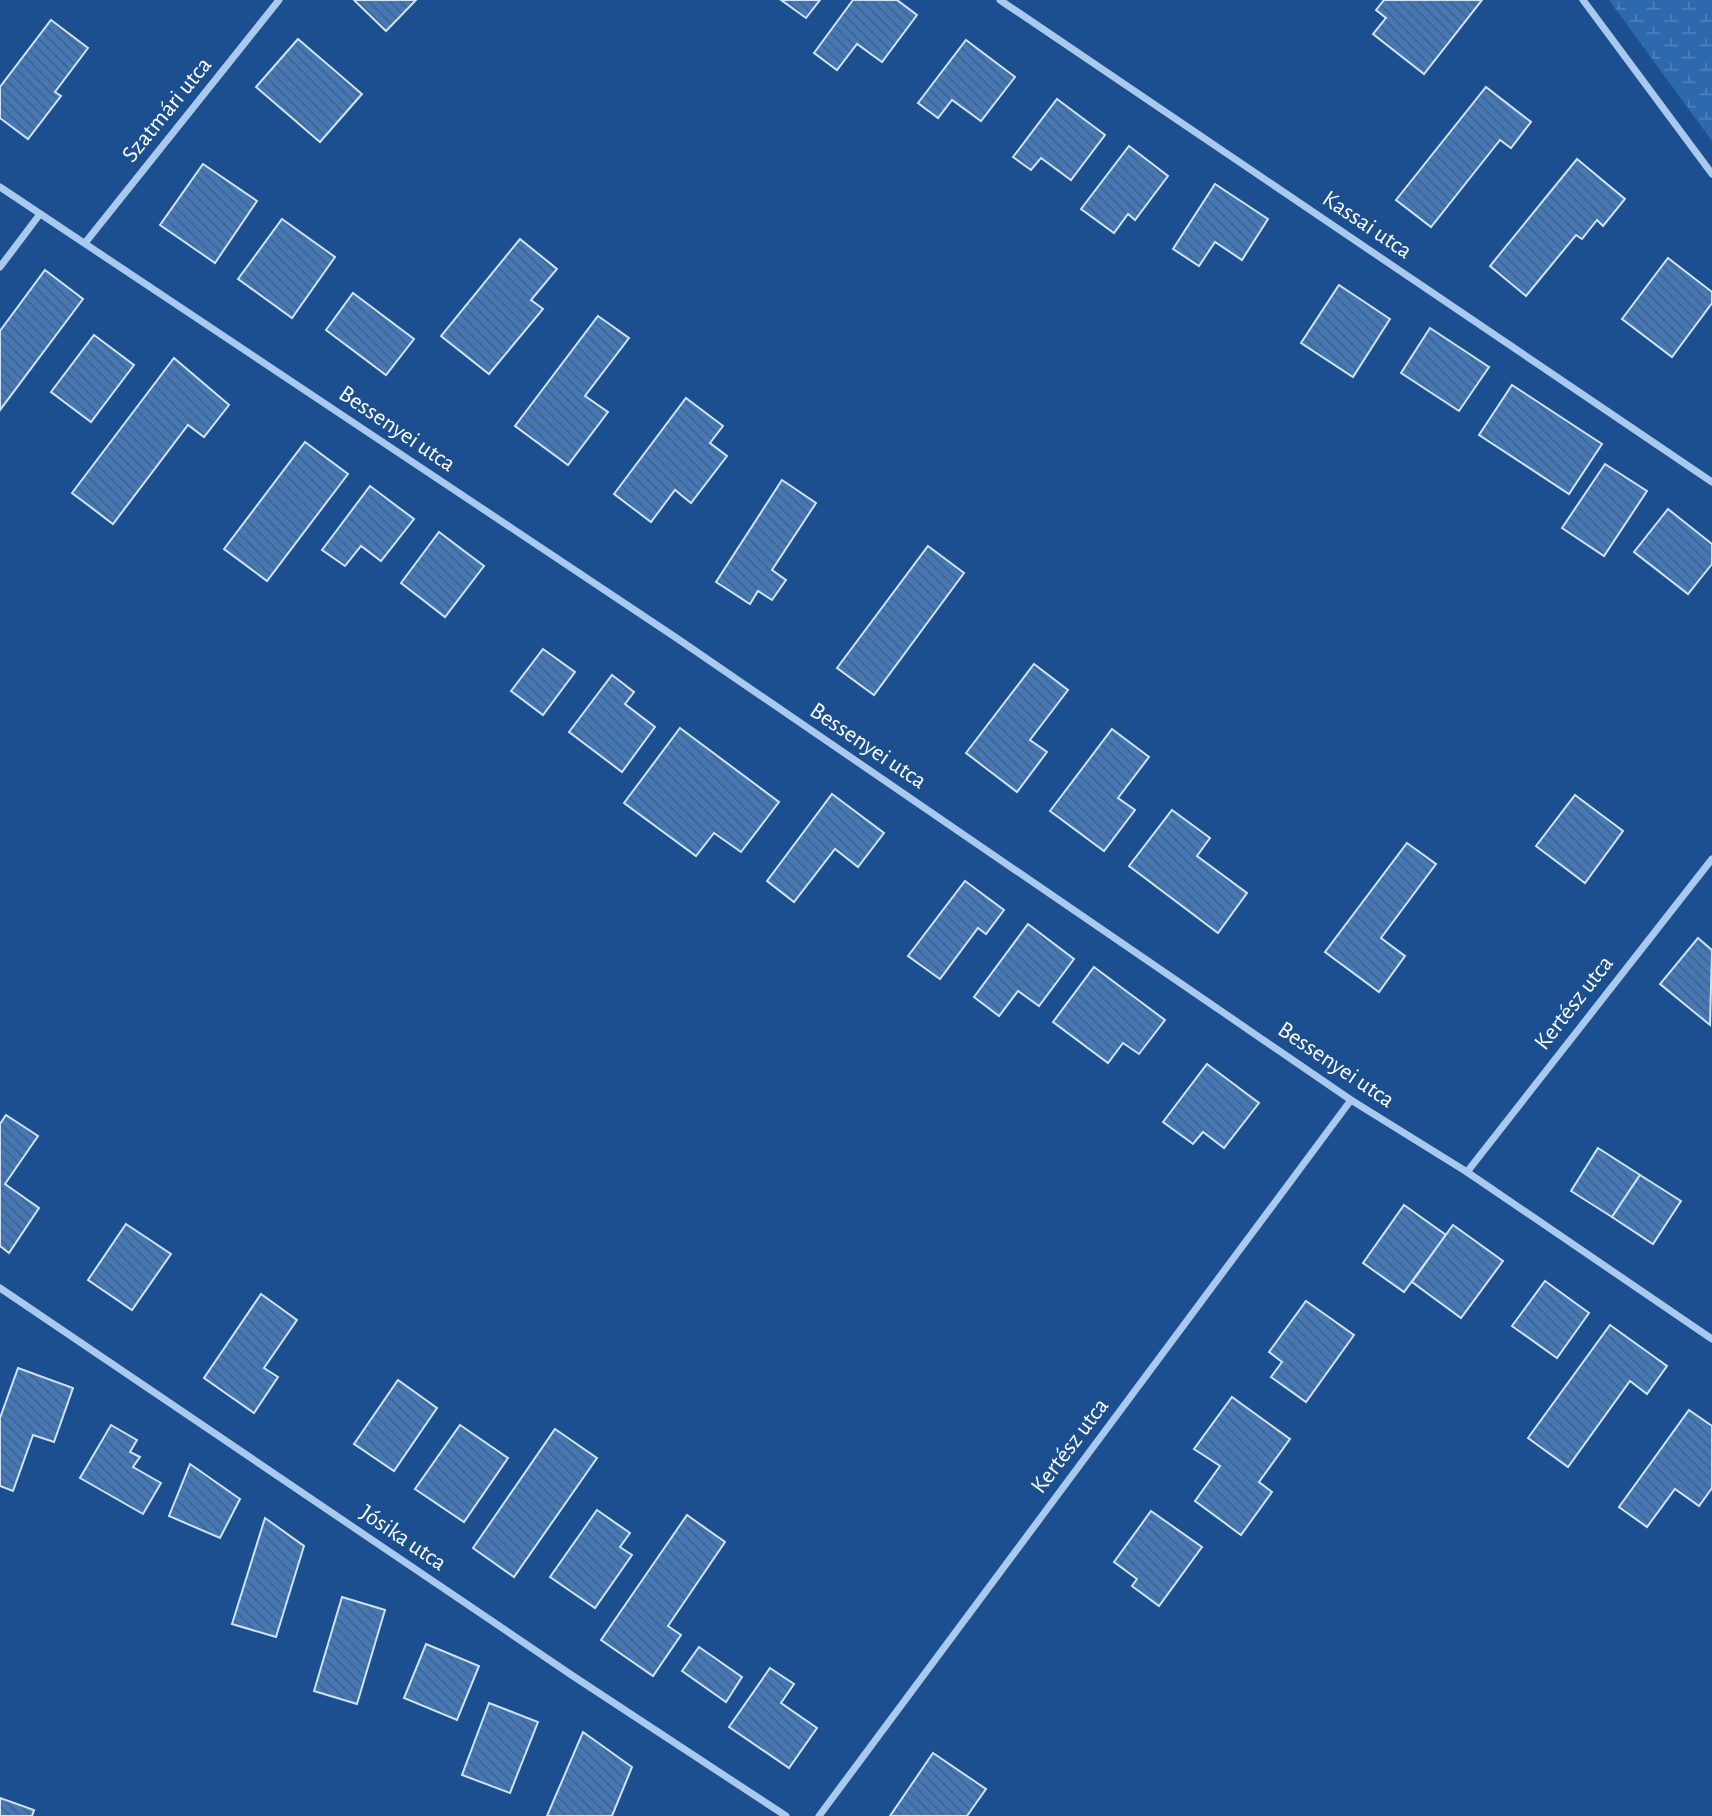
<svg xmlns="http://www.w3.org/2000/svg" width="1712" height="1816" font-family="'Alegreya Sans',sans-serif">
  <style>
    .wetland { fill: url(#wetland-marsh) }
    .building { fill: url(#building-back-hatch); stroke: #cfe3fa; stroke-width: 2 }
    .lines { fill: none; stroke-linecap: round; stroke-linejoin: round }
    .street { stroke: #a9c9ee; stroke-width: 7 }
    .labels { text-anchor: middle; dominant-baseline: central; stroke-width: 6; stroke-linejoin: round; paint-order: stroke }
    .street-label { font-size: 24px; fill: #fff; stroke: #1b4f8f }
  </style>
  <defs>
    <pattern id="wetland-marsh" width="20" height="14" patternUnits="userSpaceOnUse" patternTransform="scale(1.75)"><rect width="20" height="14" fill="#2e69ad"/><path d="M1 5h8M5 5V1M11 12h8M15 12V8" fill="none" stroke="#4d80b9"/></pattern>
    <pattern id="building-back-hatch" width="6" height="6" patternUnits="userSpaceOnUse" patternTransform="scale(1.75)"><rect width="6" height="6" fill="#4478b7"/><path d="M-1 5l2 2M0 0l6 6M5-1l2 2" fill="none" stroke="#486282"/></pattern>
  </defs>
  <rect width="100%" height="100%" fill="#1b4f8f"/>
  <path class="wetland" d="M 1609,0 L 1712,0 L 1712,141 Z"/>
  <g class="building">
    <path d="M 354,0 L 416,0 L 386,31 Z"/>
    <path d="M 781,0 L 820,0 L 806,18 Z"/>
    <path d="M 853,0 L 897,0 L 917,15 L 882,62 L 857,44 L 837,70 L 814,53 Z"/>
    <path d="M 1384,0 L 1482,0 L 1424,74 L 1373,34 L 1386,18 L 1376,10 Z"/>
    <path d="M 51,20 L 88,48 L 55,92 L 61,96 L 28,139 L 0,118 L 0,87 Z"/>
    <path d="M 298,39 L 362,94 L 320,142 L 256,87 Z"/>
    <path d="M 966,40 L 1015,77 L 981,121 L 952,100 L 938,118 L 918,103 Z"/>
    <path d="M 1486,87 L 1531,122 L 1511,148 L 1500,140 L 1431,227 L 1396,200 Z"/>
    <path d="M 1057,99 L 1105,135 L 1071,180 L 1041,158 L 1031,170 L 1013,157 Z"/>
    <path d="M 1129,146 L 1168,176 L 1135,220 L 1128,214 L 1114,233 L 1081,209 Z"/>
    <path d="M 1577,159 L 1625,199 L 1603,226 L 1597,220 L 1582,239 L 1576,235 L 1526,296 L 1490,266 Z"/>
    <path d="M 203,164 L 257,201 L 215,263 L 160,225 Z"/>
    <path d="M 1215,184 L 1268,219 L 1242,260 L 1215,242 L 1199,266 L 1173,249 Z"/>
    <path d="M 282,219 L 335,257 L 292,318 L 238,279 Z"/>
    <path d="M 520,239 L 557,269 L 531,300 L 543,309 L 489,374 L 441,336 Z"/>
    <path d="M 1668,258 L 1712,292 L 1712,303 L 1672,357 L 1622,319 Z"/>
    <path d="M 45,270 L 83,299 L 0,410 L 0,331 Z"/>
    <path d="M 1339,285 L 1390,319 L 1353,377 L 1301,343 Z"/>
    <path d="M 353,293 L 414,339 L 386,375 L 326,330 Z"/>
    <path d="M 598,316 L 629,338 L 585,396 L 608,412 L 568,465 L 515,426 Z"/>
    <path d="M 1430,328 L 1489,367 L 1459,411 L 1401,373 Z"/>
    <path d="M 94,335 L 134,365 L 91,422 L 51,392 Z"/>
    <path d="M 174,358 L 229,405 L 204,437 L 188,425 L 113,524 L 72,493 Z"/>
    <path d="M 1512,385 L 1602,444 L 1569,494 L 1479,435 Z"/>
    <path d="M 686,398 L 723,426 L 710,443 L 727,456 L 691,503 L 675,490 L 651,522 L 614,494 Z"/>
    <path d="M 305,442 L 348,474 L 267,581 L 224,549 Z"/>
    <path d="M 1605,464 L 1647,491 L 1604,556 L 1562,528 Z"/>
    <path d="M 782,480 L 816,503 L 772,570 L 786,580 L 772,600 L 758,591 L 750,604 L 716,582 Z"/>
    <path d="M 370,486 L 414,519 L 381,561 L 361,546 L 345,566 L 322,550 Z"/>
    <path d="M 1668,509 L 1712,544 L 1712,564 L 1688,594 L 1634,552 Z"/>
    <path d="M 439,532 L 484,566 L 445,617 L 401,583 Z"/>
    <path d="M 928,546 L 964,573 L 874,695 L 837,668 Z"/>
    <path d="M 543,649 L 575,672 L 543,715 L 511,691 Z"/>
    <path d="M 1034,664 L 1068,690 L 1030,740 L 1047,752 L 1017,792 L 966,753 Z"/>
    <path d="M 612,675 L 634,692 L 625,704 L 655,727 L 622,772 L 569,732 Z"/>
    <path d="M 680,728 L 779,802 L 741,852 L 714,833 L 696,856 L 624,803 Z"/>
    <path d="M 1112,729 L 1149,757 L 1118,798 L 1135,810 L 1104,851 L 1050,811 Z"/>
    <path d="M 832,794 L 884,833 L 858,867 L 835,849 L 794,902 L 767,881 Z"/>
    <path d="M 1575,795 L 1623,831 L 1585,883 L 1536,846 Z"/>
    <path d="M 1172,810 L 1210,838 L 1197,856 L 1247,893 L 1218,933 L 1129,866 Z"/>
    <path d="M 1407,843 L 1436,864 L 1381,938 L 1405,956 L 1379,992 L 1325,952 Z"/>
    <path d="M 965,881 L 1004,910 L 986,934 L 978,928 L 940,979 L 908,956 Z"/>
    <path d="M 1028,924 L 1074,959 L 1039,1006 L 1018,991 L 999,1016 L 974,997 Z"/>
    <path d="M 1698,938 L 1712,950 L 1710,1025 L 1660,984 Z"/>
    <path d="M 1094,967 L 1165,1020 L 1139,1054 L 1123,1043 L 1108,1063 L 1053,1022 Z"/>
    <path d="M 1207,1064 L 1259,1103 L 1224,1148 L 1203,1132 L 1193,1144 L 1163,1122 Z"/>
    <path d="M 6,1115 L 38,1136 L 5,1184 L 39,1208 L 9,1253 L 0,1246 L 0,1124 Z"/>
    <path d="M 1598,1148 L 1640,1175 L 1612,1217 L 1571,1191 Z"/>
    <path d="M 1640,1175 L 1681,1201 L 1653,1244 L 1612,1217 Z"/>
    <path d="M 1404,1205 L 1446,1235 L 1404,1292 L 1363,1263 Z"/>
    <path d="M 126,1224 L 171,1254 L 132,1310 L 88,1280 Z"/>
    <path d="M 1453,1225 L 1503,1261 L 1461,1318 L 1412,1282 Z"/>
    <path d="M 1545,1281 L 1589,1313 L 1557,1358 L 1512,1326 Z"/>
    <path d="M 261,1294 L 297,1320 L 264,1368 L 278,1377 L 254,1413 L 204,1378 Z"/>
    <path d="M 1306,1301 L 1354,1335 L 1306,1402 L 1271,1377 L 1282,1362 L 1269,1352 Z"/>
    <path d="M 1610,1325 L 1667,1366 L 1647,1394 L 1630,1381 L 1568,1467 L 1528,1438 Z"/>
    <path d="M 18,1368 L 73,1388 L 54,1442 L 33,1435 L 13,1491 L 0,1486 L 0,1418 Z"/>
    <path d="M 398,1380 L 437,1408 L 394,1471 L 354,1444 Z"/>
    <path d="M 1232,1397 L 1290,1439 L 1259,1482 L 1272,1492 L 1241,1535 L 1195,1501 L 1220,1466 L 1194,1449 Z"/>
    <path d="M 1689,1410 L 1712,1426 L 1712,1488 L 1699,1506 L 1675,1489 L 1647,1527 L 1619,1507 Z"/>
    <path d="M 111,1425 L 137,1440 L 130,1452 L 140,1457 L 133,1467 L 161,1483 L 143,1514 L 80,1478 Z"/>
    <path d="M 460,1425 L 508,1458 L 464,1522 L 415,1489 Z"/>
    <path d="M 555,1429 L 597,1458 L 514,1577 L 473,1548 Z"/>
    <path d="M 190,1464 L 240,1499 L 220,1538 L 169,1516 Z"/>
    <path d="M 597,1510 L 630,1533 L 620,1547 L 632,1555 L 595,1608 L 550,1577 Z"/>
    <path d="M 1151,1511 L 1202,1547 L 1159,1606 L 1132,1586 L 1137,1579 L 1114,1562 Z"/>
    <path d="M 687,1515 L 725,1542 L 668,1626 L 681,1635 L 653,1676 L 601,1640 Z"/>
    <path d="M 265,1518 L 304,1546 L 276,1637 L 232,1624 Z"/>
    <path d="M 342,1597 L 385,1610 L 357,1704 L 314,1691 Z"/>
    <path d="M 426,1644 L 479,1666 L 457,1720 L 404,1698 Z"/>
    <path d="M 699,1647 L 742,1677 L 726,1702 L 682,1671 Z"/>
    <path d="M 770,1668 L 794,1684 L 781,1703 L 817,1728 L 789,1768 L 729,1727 Z"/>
    <path d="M 489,1703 L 538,1722 L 510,1793 L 462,1775 Z"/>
    <path d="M 583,1732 L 632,1767 L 612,1816 L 547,1816 Z"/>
    <path d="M 933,1753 L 986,1789 L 967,1816 L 890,1816 Z"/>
    <path d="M 0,1798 L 34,1810 L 32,1816 L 0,1816 Z"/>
  </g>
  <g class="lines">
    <g class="street">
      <path d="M 1000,0 L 1712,482"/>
      <path d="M 1583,0 L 1712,174"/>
      <path d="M 0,187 L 678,639 L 1351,1100 L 1467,1172 L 1712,1339"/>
      <path d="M 85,243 L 279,0"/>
      <path d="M 0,267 L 40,214"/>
      <path d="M 1467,1172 L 1712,859"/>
      <path d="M 0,1288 L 573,1676 L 786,1816"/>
      <path d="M 819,1816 L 1351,1100"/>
    </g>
  </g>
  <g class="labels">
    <g class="street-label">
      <text transform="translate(167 110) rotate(-51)">Szatmári utca</text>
      <text transform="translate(1367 225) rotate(34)">Kassai utca</text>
      <text transform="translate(397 429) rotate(34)">Bessenyei utca</text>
      <text transform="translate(868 746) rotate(34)">Bessenyei utca</text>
      <text transform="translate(1574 1003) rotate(-52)">Kertész utca</text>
      <text transform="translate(1336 1065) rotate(34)">Bessenyei utca</text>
      <text transform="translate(1070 1446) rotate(-53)">Kertész utca</text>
      <text transform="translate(403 1538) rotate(34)">Jósika utca</text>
    </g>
  </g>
</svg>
